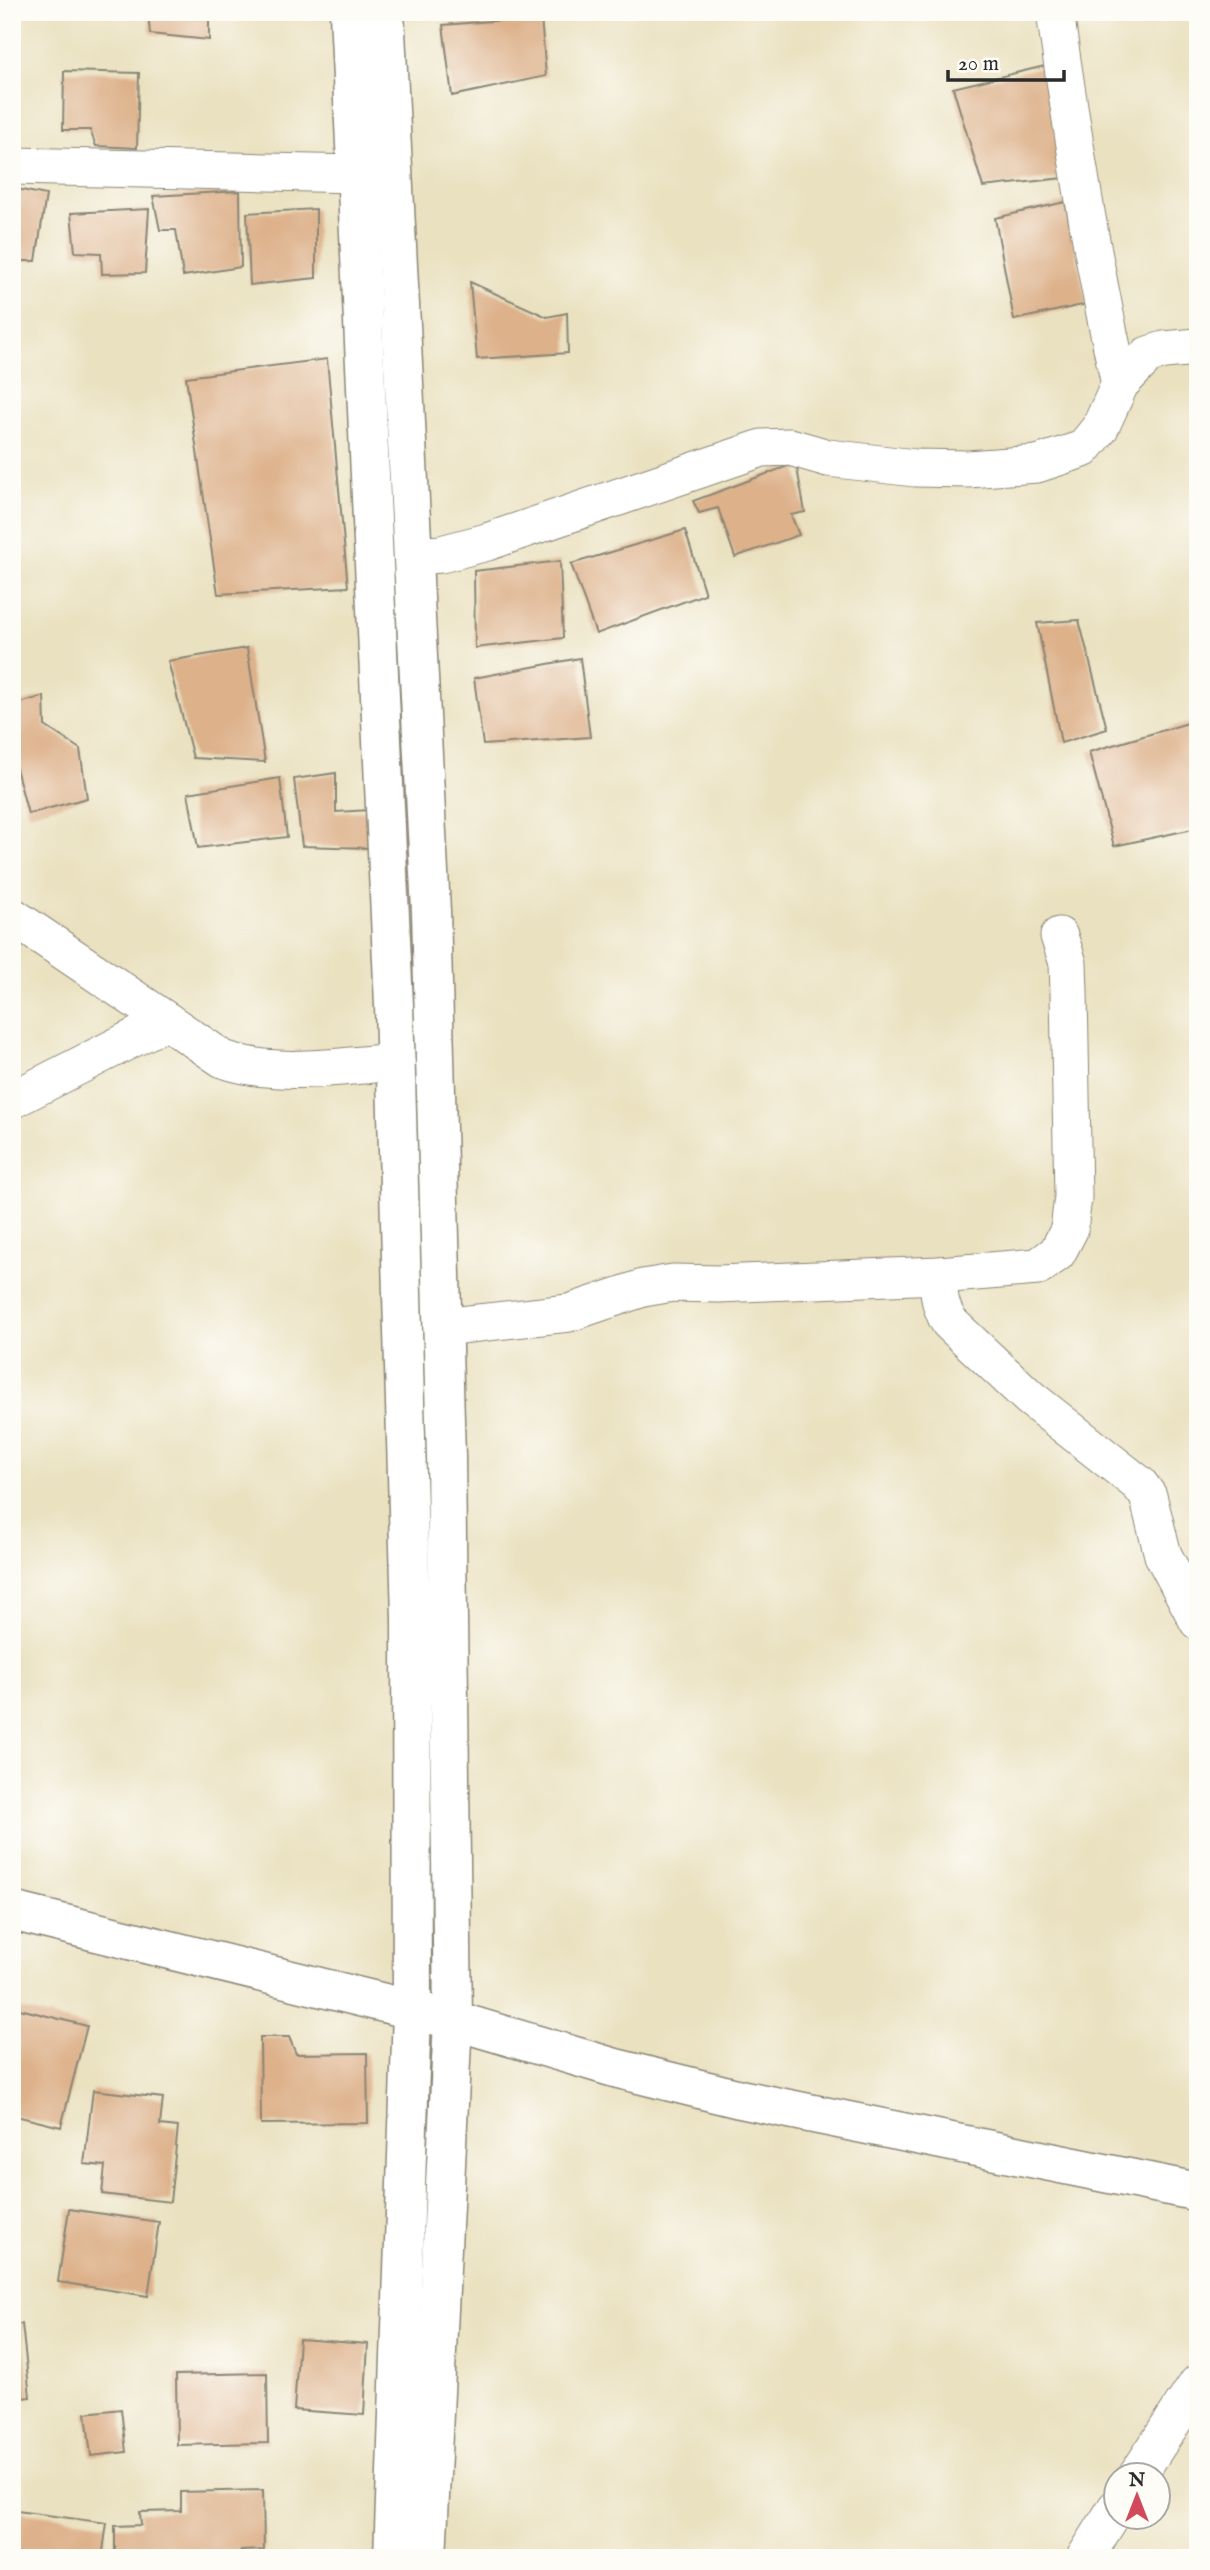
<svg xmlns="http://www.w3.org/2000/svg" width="1210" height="2570" font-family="'IM FELL English',serif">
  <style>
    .building { fill: #ddb18a }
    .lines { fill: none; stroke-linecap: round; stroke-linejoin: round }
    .street-casing { stroke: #8a8676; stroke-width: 39 }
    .secondary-casing { stroke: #8a8676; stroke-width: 41 }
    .street { stroke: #fff; stroke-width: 37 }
    .secondary { stroke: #fff; stroke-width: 38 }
  </style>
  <rect width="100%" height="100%" fill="#fdfcf7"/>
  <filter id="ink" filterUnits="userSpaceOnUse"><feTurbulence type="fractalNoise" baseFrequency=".0143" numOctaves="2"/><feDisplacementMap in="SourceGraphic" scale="14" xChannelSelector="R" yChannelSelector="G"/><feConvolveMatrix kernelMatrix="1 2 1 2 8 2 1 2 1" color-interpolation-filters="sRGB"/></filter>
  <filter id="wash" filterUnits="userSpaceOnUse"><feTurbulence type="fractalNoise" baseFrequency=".00686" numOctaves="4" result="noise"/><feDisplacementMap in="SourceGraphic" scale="28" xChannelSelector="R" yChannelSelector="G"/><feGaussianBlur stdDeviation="1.57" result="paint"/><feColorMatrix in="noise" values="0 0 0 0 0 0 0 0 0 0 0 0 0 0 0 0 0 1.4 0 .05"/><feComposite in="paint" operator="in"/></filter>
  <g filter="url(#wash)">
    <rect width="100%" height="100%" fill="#eae1c0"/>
    <g id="blocks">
      <g class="building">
        <path d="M 148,12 L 209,12 L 209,40 L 150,34 Z"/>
        <path d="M 541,17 L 546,76 L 452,96 L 443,25 Z"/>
        <path d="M 1045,66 L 1063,178 L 983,187 L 953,88 Z"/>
        <path d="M 64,71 L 139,73 L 137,148 L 96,146 L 90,130 L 63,130 Z"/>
        <path d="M 12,188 L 46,195 L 36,261 L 12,261 Z"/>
        <path d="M 240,191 L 241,267 L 183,276 L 176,230 L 160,230 L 153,196 Z"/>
        <path d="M 1065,202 L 1087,304 L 1014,320 L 995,218 Z"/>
        <path d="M 149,209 L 145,273 L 102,274 L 101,253 L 75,252 L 71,213 Z"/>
        <path d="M 316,209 L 316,278 L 250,285 L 247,213 Z"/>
        <path d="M 470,282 L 547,317 L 567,313 L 568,353 L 477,359 Z"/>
        <path d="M 327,359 L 348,587 L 218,594 L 186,377 Z"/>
        <path d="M 796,463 L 805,512 L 791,515 L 799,535 L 735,557 L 718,508 L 699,513 L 693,501 Z"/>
        <path d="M 685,530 L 705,594 L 596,634 L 571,564 Z"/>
        <path d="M 560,561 L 563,638 L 475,648 L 474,571 Z"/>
        <path d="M 1079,620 L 1107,729 L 1061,743 L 1037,623 Z"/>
        <path d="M 247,648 L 265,762 L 193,758 L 168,661 Z"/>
        <path d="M 580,658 L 590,737 L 483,745 L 474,678 Z"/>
        <path d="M 44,696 L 45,726 L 80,749 L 87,798 L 28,814 L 12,753 L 12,705 Z"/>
        <path d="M 1188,723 L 1198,763 L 1198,828 L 1114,846 L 1089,752 Z"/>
        <path d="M 336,773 L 336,812 L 371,810 L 369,848 L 302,846 L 294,779 Z"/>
        <path d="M 280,778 L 287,837 L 198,848 L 188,793 Z"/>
        <path d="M 12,2007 L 87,2026 L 61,2127 L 12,2115 Z"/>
        <path d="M 260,2037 L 289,2037 L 296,2054 L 367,2053 L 368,2123 L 261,2124 Z"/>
        <path d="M 93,2090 L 163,2098 L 160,2125 L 178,2127 L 170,2202 L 102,2194 L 105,2166 L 84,2164 Z"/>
        <path d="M 69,2209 L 159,2222 L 148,2296 L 58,2282 Z"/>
        <path d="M 22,2324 L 30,2397 L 12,2399 L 12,2325 Z"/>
        <path d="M 299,2339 L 368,2344 L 364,2415 L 294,2410 Z"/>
        <path d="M 267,2373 L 268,2443 L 177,2445 L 176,2375 Z"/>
        <path d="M 121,2409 L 126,2452 L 91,2456 L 86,2413 Z"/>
        <path d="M 263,2490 L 264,2550 L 241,2551 L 238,2558 L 115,2558 L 115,2526 L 141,2525 L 140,2512 L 181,2511 L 181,2492 Z"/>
        <path d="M 17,2511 L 107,2523 L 102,2558 L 12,2558 Z"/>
      </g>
    </g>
  </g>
  <g filter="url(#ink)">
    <use href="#blocks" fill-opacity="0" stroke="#8a8676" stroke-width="2"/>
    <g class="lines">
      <g class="street-casing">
        <g id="street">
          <path d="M 1055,12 C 1073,137 1092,261 1120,384"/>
          <path d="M 12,166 L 356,174"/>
          <path d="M 413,556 L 441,554 L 487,542 L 762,448 L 790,447 L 828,458 L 915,468 L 968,469 L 1037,464 L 1083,449 L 1100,428 L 1120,384 L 1148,355 L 1164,350 L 1198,347"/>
          <path d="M 12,916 L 223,1059 C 277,1078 340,1066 396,1062"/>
          <path d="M 12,1100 L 167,1021"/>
          <path d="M 939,1275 C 938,1294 940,1306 949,1322 L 1030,1398 L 1139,1484 L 1148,1496 L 1163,1555 L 1198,1621"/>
          <path d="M 442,1327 L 569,1313 L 643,1288 L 673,1283 L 719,1284 L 939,1275 L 1038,1267 L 1057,1253 L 1069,1230 L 1073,1197 L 1069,992 L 1068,963 L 1059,936"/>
          <path d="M 1137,2476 L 1198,2383"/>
          <path d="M 1085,2558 L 1116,2508"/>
        </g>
      </g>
      <g class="secondary-casing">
        <g id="secondary">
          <path d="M 349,12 L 394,1005 L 411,1619 L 412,2012 L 393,2558"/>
          <path d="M 385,12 L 431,911 L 446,1457 L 453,2020 L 427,2558"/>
          <path d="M 12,1911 L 453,2020 L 615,2068 L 740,2099 L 1198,2192"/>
        </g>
      </g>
      <use href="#street" class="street"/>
      <use href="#secondary" class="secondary"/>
    </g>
  </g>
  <rect width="1210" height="2570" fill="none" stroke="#fdfcf7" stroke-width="42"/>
  <g transform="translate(1137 2496)"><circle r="33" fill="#fdfcf7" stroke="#a9a8a5" stroke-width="2"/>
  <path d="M0-5L12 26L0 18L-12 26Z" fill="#d1495b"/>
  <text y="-10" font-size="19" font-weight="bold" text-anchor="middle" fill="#2b2b2b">N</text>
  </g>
  <path d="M948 70v10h116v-10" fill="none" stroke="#2b2b2b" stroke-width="3.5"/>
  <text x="958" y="70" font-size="21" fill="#2b2b2b" stroke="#fdfcf7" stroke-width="5" paint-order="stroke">20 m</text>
</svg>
